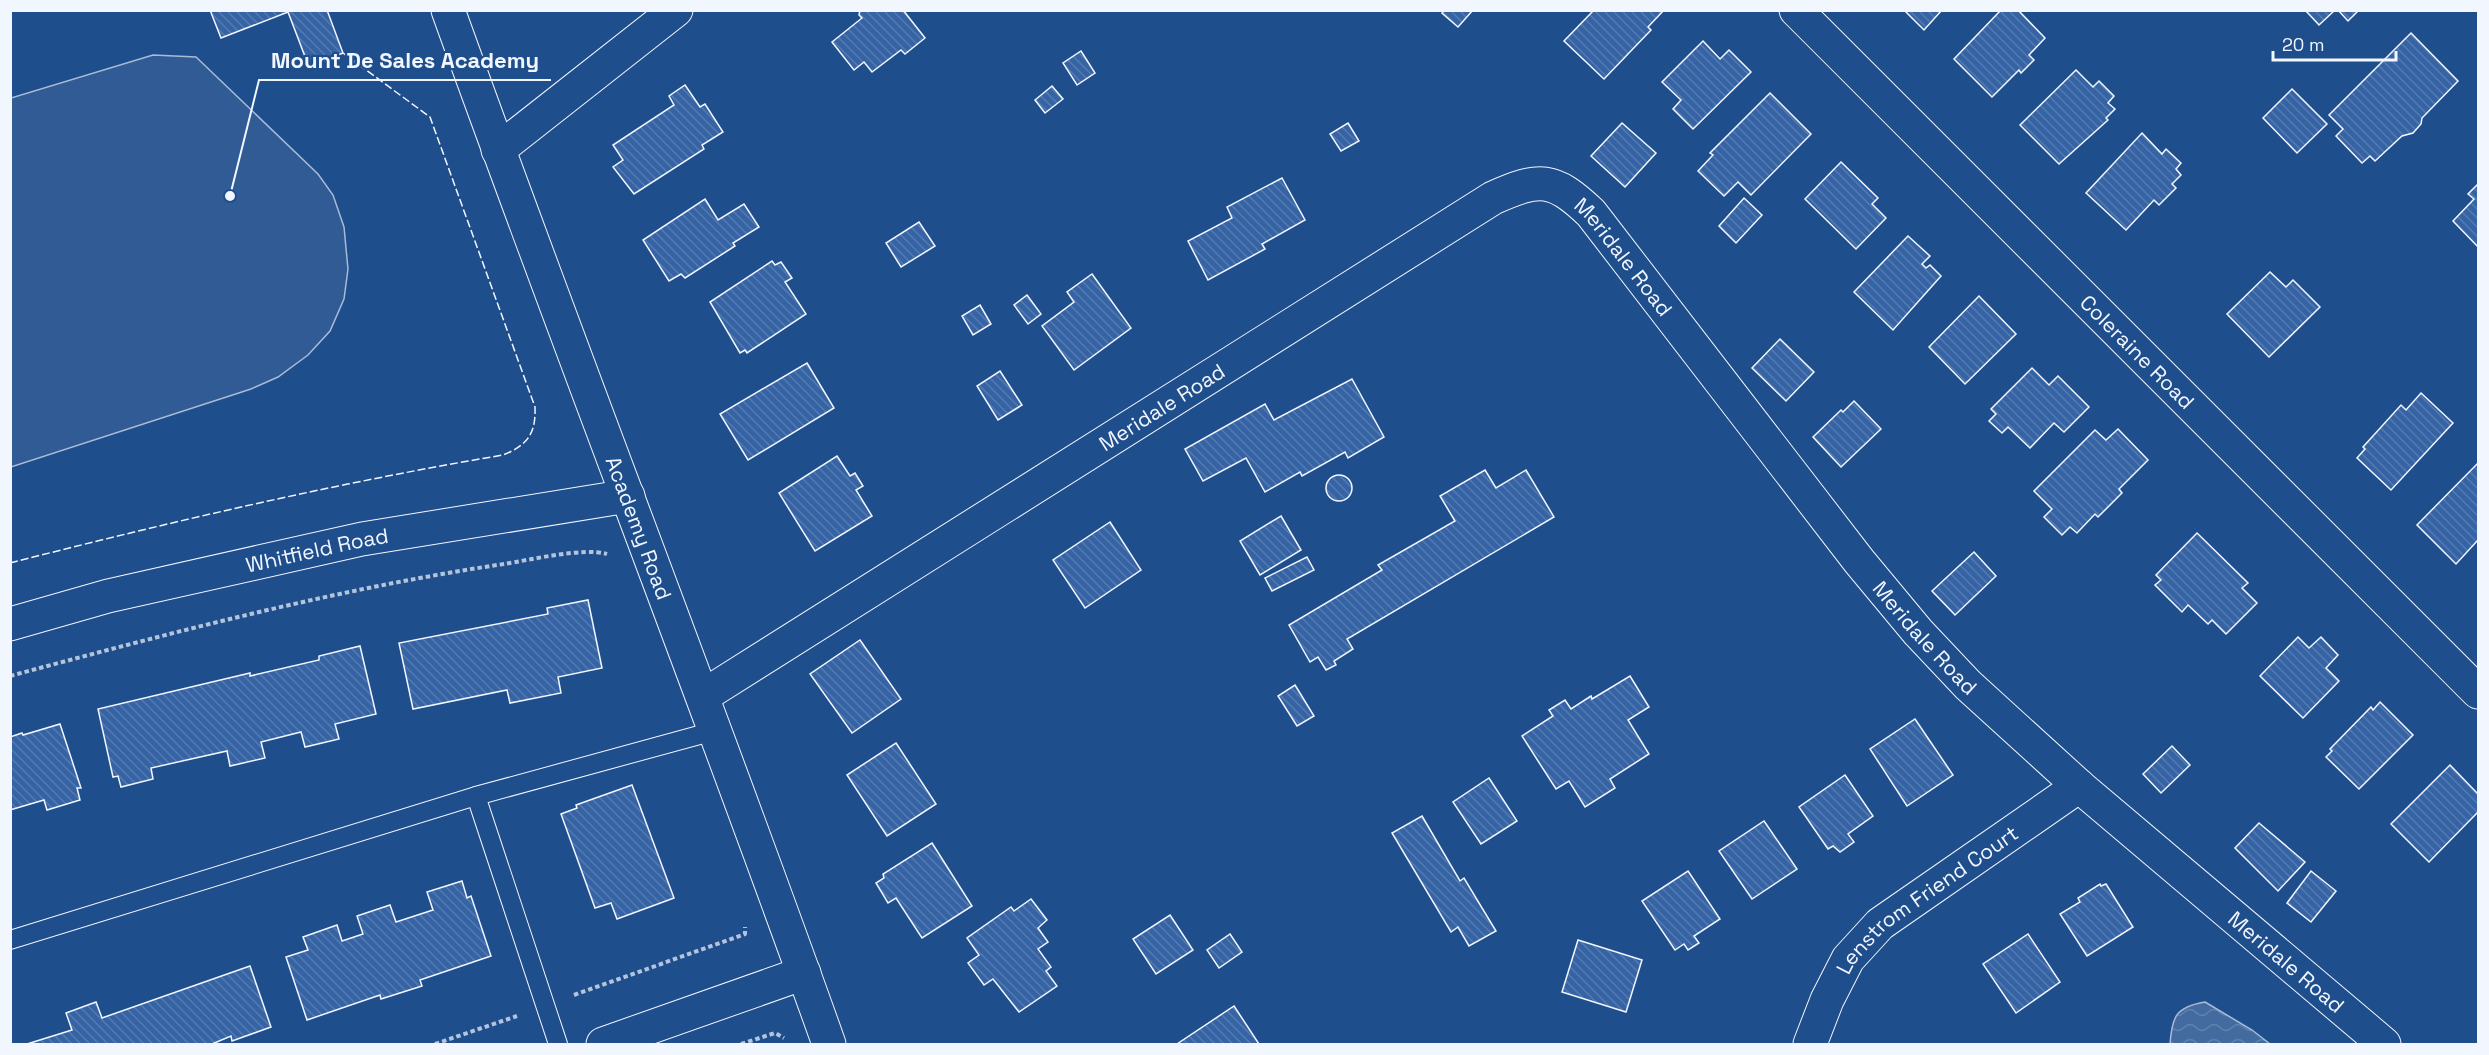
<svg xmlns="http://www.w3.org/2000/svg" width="2489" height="1055" font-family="'Space Grotesk',sans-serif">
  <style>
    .built { fill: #305b95; stroke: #a8bbd7; stroke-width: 1.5 }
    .water { fill: url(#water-waves); stroke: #a8bbd7; stroke-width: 1.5 }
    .building { fill: url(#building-back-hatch); stroke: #f2f6ff; stroke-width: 1.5 }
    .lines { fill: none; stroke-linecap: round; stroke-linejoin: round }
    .service-casing { stroke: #f2f6ff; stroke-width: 20 }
    .minor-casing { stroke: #f2f6ff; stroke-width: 35 }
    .secondary-casing { stroke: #f2f6ff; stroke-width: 35 }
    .path { stroke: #b3c4dc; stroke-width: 4; stroke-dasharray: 4.5 3; stroke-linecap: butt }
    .service { stroke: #1f4e8c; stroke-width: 18 }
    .minor { stroke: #1f4e8c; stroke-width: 33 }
    .secondary { stroke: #1f4e8c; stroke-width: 33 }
    .fence { stroke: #f2f6ff; stroke-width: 1.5; stroke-dasharray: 8 3; stroke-linecap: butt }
    .labels { text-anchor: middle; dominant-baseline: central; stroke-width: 4.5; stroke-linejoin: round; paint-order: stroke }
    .street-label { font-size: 21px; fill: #f2f6ff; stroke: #1f4e8c }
    .leader { fill: none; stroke: #f2f6ff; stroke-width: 2 }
    .callout-dot { fill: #f2f6ff; stroke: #1f4e8c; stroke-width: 2 }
    .callout-label { font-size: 22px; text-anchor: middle; font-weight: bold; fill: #f2f6ff; stroke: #1f4e8c; stroke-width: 4.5; stroke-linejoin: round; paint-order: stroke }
  </style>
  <defs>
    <pattern id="water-waves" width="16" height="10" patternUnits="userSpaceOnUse" patternTransform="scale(1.5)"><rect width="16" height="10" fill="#446ba0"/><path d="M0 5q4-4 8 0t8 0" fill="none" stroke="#5f81ae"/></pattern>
    <pattern id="building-back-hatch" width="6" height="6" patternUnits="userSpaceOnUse" patternTransform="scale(1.5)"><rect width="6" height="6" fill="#3563a3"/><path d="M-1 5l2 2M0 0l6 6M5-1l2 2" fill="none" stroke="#537ab1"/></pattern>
  </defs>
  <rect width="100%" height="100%" fill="#1f4e8c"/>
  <path class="built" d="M 153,55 L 196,57 L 318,174 L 333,195 L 344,227 L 348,269 L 344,299 L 330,331 L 308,355 L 278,377 L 251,389 L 11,467 L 11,98 Z"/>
  <path class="water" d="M 2205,1002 L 2252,1030 L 2270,1044 L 2170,1044 C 2172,1016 2176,1007 2205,1002 Z"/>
  <g class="building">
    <path d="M 210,10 L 327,10 L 343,53 L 309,67 L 288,12 L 221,38 Z"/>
    <path d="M 860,10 L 903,10 L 925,38 L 905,54 L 901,50 L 872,72 L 864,62 L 854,70 L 832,42 L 862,18 L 859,15 Z"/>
    <path d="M 1444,10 L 1473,10 L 1458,27 L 1442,13 Z"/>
    <path d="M 1594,10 L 1664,10 L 1648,27 L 1651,30 L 1604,79 L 1564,41 Z"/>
    <path d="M 1904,10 L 1942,10 L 1924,30 Z"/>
    <path d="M 2001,10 L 2018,10 L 2045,38 L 2029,55 L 2034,60 L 2021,73 L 2019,70 L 1992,97 L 1954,59 Z"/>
    <path d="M 2305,10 L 2335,10 L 2319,25 Z"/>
    <path d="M 2338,10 L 2359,10 L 2348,21 Z"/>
    <path d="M 2411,33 L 2458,81 L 2422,118 L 2421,124 L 2413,133 L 2402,136 L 2375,161 L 2370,156 L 2362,163 L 2336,136 L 2343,129 L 2329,115 Z"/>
    <path d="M 1703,41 L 1720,59 L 1729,50 L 1751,72 L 1693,129 L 1673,109 L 1681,100 L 1662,82 Z"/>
    <path d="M 1081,51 L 1095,73 L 1077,85 L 1063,63 Z"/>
    <path d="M 2076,70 L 2093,87 L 2099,81 L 2114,96 L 2108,103 L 2115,109 L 2106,118 L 2108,120 L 2059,164 L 2020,125 Z"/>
    <path d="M 685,85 L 700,107 L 705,104 L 723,132 L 702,145 L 704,149 L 634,194 L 613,167 L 623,160 L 613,145 L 674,105 L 669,96 Z"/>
    <path d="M 1052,86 L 1063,99 L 1045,113 L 1035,100 Z"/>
    <path d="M 2292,89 L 2327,124 L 2297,153 L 2263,118 Z"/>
    <path d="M 1770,93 L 1811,134 L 1751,195 L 1738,182 L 1724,196 L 1698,171 L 1713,155 L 1710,153 Z"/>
    <path d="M 1348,123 L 1359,141 L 1341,151 L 1330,134 Z"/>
    <path d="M 1622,123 L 1656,153 L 1625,187 L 1591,156 Z"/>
    <path d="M 2142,133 L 2162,154 L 2166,149 L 2181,163 L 2176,169 L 2181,175 L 2172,184 L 2176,188 L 2159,205 L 2154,200 L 2126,230 L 2086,193 Z"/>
    <path d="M 1841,162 L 1878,198 L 1872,204 L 1886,218 L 1856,249 L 1805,199 Z"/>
    <path d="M 1282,178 L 1305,220 L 1262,244 L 1265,249 L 1208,280 L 1188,241 L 1232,218 L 1227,207 Z"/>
    <path d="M 2478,184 L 2478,247 L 2453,221 L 2474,199 L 2468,194 Z"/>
    <path d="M 1744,198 L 1762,215 L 1736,243 L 1719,226 Z"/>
    <path d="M 705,199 L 718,220 L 744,204 L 759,227 L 733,243 L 735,246 L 685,278 L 681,274 L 669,281 L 643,240 Z"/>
    <path d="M 919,222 L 935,246 L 901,267 L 886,243 Z"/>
    <path d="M 1908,236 L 1930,256 L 1922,264 L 1926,268 L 1930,265 L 1941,276 L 1893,330 L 1854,292 Z"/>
    <path d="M 772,261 L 775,265 L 781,262 L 792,278 L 785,282 L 806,314 L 747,353 L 745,350 L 740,353 L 710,302 Z"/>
    <path d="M 2270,272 L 2286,287 L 2293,280 L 2320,307 L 2269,357 L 2227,314 Z"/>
    <path d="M 1092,274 L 1131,328 L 1074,370 L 1042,326 L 1074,302 L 1067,292 Z"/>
    <path d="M 1027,295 L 1041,314 L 1028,324 L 1014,305 Z"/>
    <path d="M 1979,296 L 2016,334 L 1965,384 L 1929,347 Z"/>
    <path d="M 980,305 L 991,324 L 973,335 L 962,316 Z"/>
    <path d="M 1780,339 L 1814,372 L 1786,401 L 1752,368 Z"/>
    <path d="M 807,363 L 834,408 L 748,460 L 720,414 Z"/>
    <path d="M 2032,368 L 2049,385 L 2058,376 L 2089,407 L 2064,432 L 2054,423 L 2030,448 L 2008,427 L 2002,433 L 1989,421 L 1996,414 L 1991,409 Z"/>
    <path d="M 1000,371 L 1022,405 L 998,420 L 977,386 Z"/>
    <path d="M 1352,379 L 1384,437 L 1348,458 L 1345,452 L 1302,476 L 1300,472 L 1265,492 L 1246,458 L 1203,481 L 1185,449 L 1265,404 L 1274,420 Z"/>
    <path d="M 2421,393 L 2453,423 L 2391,490 L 2357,458 L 2365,449 L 2363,447 L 2401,405 L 2406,410 Z"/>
    <path d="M 1854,401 L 1881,429 L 1841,467 L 1813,437 L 1841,410 L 1843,412 Z"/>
    <path d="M 2118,429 L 2148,460 L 2119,489 L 2122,493 L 2098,517 L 2095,514 L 2077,533 L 2070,527 L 2062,535 L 2044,517 L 2052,509 L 2034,491 L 2095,430 L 2106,440 Z"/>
    <path d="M 837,456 L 850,476 L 855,473 L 863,486 L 856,490 L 872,516 L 815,551 L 779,493 Z"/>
    <path d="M 2478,463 L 2478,540 L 2456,564 L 2417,525 Z"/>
    <path d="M 1485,470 L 1496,488 L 1526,470 L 1554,517 L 1347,639 L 1353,649 L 1334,661 L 1336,665 L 1326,670 L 1318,657 L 1310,662 L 1289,625 L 1382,570 L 1378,565 L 1455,521 L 1440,496 Z"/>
    <circle cx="1339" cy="488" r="13"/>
    <path d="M 1281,516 L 1301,550 L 1260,575 L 1240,541 Z"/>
    <path d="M 1110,522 L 1141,570 L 1085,608 L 1053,560 Z"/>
    <path d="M 2197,533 L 2248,583 L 2242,588 L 2257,603 L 2226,634 L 2212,620 L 2208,624 L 2188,605 L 2182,612 L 2155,585 L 2161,580 L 2156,575 Z"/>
    <path d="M 1974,552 L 1996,576 L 1955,615 L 1932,591 Z"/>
    <path d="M 1307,557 L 1314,570 L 1272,591 L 1265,578 Z"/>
    <path d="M 588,600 L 602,668 L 558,677 L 561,693 L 510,703 L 507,690 L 413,709 L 399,643 L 548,614 L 547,608 Z"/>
    <path d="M 2298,637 L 2309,648 L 2321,637 L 2338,655 L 2326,668 L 2339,681 L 2303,718 L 2260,676 Z"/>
    <path d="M 860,640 L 901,699 L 852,733 L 810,674 Z"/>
    <path d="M 360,646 L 376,714 L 335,724 L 339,739 L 305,747 L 301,732 L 261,742 L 265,758 L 230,766 L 227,751 L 151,768 L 153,779 L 121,787 L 118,776 L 113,777 L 98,709 L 250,673 L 250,676 L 319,660 L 319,656 Z"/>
    <path d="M 1630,676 L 1649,707 L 1628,720 L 1649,754 L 1610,779 L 1615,788 L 1585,807 L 1569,781 L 1556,789 L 1522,736 L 1553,716 L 1549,710 L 1565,700 L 1571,709 L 1591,696 L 1592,699 Z"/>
    <path d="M 1295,685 L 1314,716 L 1297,726 L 1278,696 Z"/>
    <path d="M 2380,702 L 2413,735 L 2359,789 L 2326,757 L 2332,751 L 2330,749 L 2371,707 L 2373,710 Z"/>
    <path d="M 1915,719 L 1953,775 L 1907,806 L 1870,749 Z"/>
    <path d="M 60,724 L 81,788 L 77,788 L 80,800 L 47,810 L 44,800 L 10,810 L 10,737 L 22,733 L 23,735 Z"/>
    <path d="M 896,743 L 936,804 L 887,836 L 847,775 Z"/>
    <path d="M 2172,746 L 2190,765 L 2161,793 L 2143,774 Z"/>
    <path d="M 2450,765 L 2478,794 L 2478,812 L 2429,862 L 2391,824 Z"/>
    <path d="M 1845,775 L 1873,816 L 1848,834 L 1854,842 L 1840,852 L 1833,846 L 1828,849 L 1799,807 Z"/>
    <path d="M 1489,778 L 1517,821 L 1481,844 L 1453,802 Z"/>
    <path d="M 632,785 L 674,898 L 617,919 L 611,903 L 595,908 L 561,814 L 577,808 L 576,805 Z"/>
    <path d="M 1422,816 L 1460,881 L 1464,878 L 1496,931 L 1469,946 L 1458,927 L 1451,932 L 1392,833 Z"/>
    <path d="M 1764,821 L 1797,869 L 1752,899 L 1719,851 Z"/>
    <path d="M 2259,823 L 2305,862 L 2278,891 L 2235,848 Z"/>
    <path d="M 932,843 L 972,906 L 922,938 L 896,898 L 888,903 L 876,883 L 884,878 L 883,874 Z"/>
    <path d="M 1688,871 L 1720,919 L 1694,936 L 1699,943 L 1688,950 L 1684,944 L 1675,950 L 1642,901 Z"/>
    <path d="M 2311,871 L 2336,891 L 2311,922 L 2287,903 Z"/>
    <path d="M 462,881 L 467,898 L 471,896 L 491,956 L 420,980 L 422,986 L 381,999 L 380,995 L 307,1020 L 286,957 L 308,950 L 303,937 L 337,925 L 342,941 L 363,934 L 357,916 L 390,905 L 396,922 L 433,910 L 427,892 Z"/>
    <path d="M 2100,884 L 2101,886 L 2106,884 L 2133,927 L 2087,956 L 2060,914 L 2080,902 L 2078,898 Z"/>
    <path d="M 1031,899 L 1047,920 L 1038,928 L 1048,942 L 1038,949 L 1051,967 L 1046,971 L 1057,986 L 1019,1012 L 993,979 L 984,985 L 968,963 L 979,955 L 967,938 L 1011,907 L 1014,911 Z"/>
    <path d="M 1170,915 L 1193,950 L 1156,974 L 1133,939 Z"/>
    <path d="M 1230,934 L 1242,952 L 1219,968 L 1207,950 Z"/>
    <path d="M 2028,934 L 2060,982 L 2016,1013 L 1983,964 Z"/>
    <path d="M 1578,940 L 1642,960 L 1626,1012 L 1562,992 Z"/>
    <path d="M 250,966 L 271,1027 L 232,1041 L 231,1036 L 212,1044 L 27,1044 L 72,1030 L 66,1013 L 96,1002 L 102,1018 Z"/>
    <path d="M 1234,1006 L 1259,1044 L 1177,1044 Z"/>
  </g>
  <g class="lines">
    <g class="service-casing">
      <g id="service">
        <path d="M 476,796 L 558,1044"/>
        <path d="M 10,940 L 476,796 L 714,731"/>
      </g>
    </g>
    <g class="minor-casing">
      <g id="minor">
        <path id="s1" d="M 1796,10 L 2478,692"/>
        <path d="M 498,150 L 676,10"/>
        <path id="s2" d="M 10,624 L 108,596 L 362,539 L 628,496"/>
        <path id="s3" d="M 703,696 L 1493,198 C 1540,177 1553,177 1591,213 L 1859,561 L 1918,632 L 1968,685 L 2079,786 L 2384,1044"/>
        <path d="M 603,1044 L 804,973"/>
        <path id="s4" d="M 1810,1044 L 1827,1000 L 1848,959 L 1880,924 L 2079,786"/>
      </g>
    </g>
    <g class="secondary-casing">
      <g id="secondary">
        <path id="s5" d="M 448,10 C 572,356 706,698 829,1044"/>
      </g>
    </g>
    <g class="path">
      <path d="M 10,676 C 174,632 336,589 504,564 C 530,560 584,547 607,554"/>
      <path d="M 574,995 L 745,934 L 745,927"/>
      <path d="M 435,1044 L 517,1016"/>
      <path d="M 741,1044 L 775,1033 L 784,1038"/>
    </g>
    <use href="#service" class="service"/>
    <use href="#minor" class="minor"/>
    <use href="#secondary" class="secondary"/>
    <path class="fence" d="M 10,563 C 174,521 337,483 503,455 C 528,445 536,433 535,407 L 430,117 L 343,53"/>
  </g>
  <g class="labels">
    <g class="street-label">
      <text stroke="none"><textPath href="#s3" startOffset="1098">Meridale Road</textPath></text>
      <text stroke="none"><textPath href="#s1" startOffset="483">Coleraine Road</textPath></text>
      <text stroke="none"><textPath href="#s3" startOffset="542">Meridale Road</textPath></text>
      <text stroke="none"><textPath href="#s5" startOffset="552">Academy Road</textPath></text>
      <text stroke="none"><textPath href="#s2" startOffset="316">Whitfield Road</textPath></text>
      <text stroke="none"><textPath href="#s3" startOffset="1584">Meridale Road</textPath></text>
      <text stroke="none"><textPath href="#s4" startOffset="192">Lenstrom Friend Court</textPath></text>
      <text stroke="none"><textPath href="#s3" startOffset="2070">Meridale Road</textPath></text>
    </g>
  </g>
  <path class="leader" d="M230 196L259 80H551"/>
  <circle class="callout-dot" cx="230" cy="196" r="6"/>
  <g class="callout-label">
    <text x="405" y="68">Mount De Sales Academy</text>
  </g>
  <rect width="2489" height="1055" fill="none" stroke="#f2f6ff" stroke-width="24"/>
  <path d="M2273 51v9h123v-9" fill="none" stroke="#f2f6ff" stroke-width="3"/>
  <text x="2282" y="51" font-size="18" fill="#f2f6ff" stroke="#1f4e8c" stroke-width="4.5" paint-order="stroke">20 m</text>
</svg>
